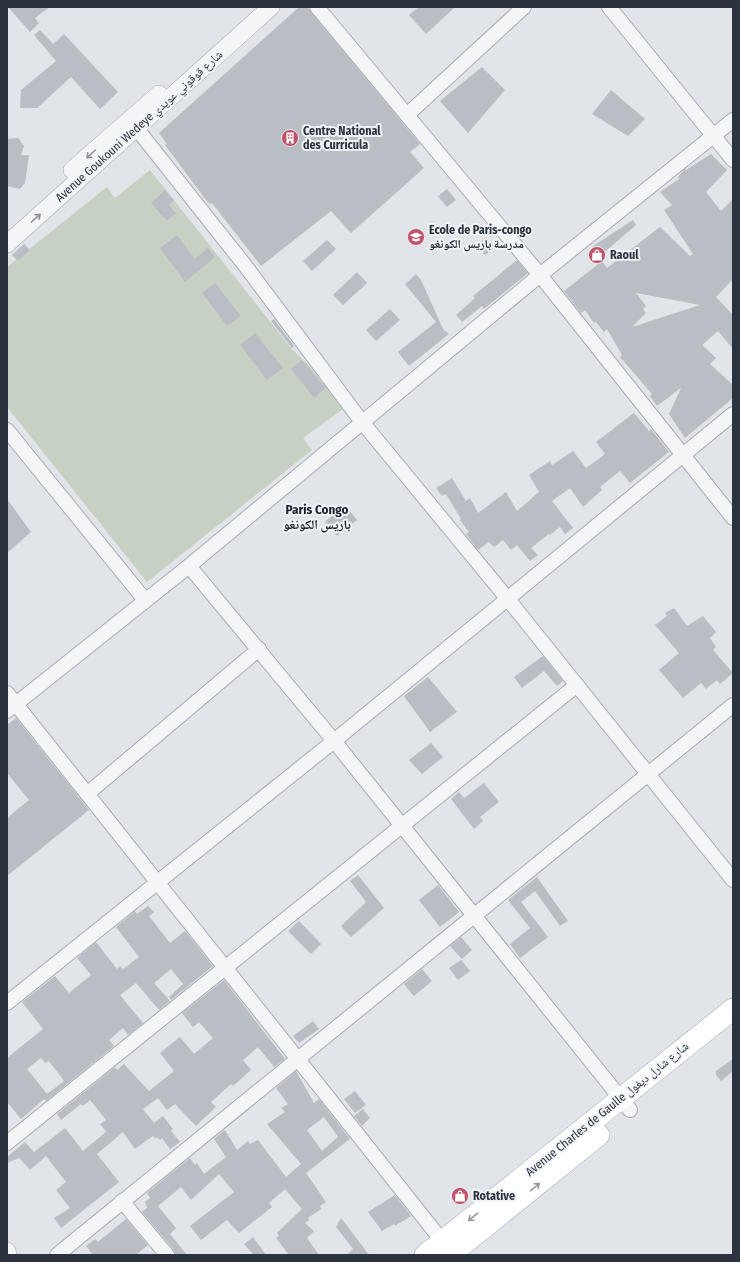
<svg xmlns="http://www.w3.org/2000/svg" width="740" height="1262" font-family="'Fira Sans Condensed','Noto Naskh Arabic',sans-serif">
  <style>
    .green { fill: #c7d1c3 }
    .building { fill: #b9bec4; fill-rule: evenodd }
    .lines { fill: none; stroke-linecap: round; stroke-linejoin: round }
    .minor-casing { stroke: #a7abb2; stroke-width: 16 }
    .tertiary-casing { stroke: #a7abb2; stroke-width: 18 }
    .primary-casing { stroke: #a2a9b2; stroke-width: 22 }
    .minor { stroke: #f3f5f7; stroke-width: 14 }
    .tertiary { stroke: #f3f5f7; stroke-width: 17 }
    .primary { stroke: #fff; stroke-width: 21 }
    .oneway { stroke: #8f949a }
    .oneway2 { stroke: #95999e }
    .labels { text-anchor: middle; dominant-baseline: central; stroke-width: 4; stroke-linejoin: round; paint-order: stroke }
    .street-label { font-size: 12px; fill: #2b333e; stroke: #f0f3f6 }
    .poi-label { font-size: 12px; font-weight: bold; fill: #2b333e; stroke: #f0f3f6; text-anchor: start }
    .neighbourhood-label { font-size: 13px; font-weight: bold; fill: #1d242f; stroke: #f0f3f6 }
  </style>
  <rect width="100%" height="100%" fill="#e1e4e8"/>
  <path class="green" d="M 150,170 L 291,348 L 312,369 L 343,409 L 303,438 L 312,450 L 147,582 L 7,407 L 7,267 L 107,187 L 115,198 Z"/>
  <g class="building">
    <path d="M 8,7 L 50,7 L 35,18 L 39,23 L 30,32 Z"/>
    <path d="M 299,7 L 307,7 L 420,144 L 410,152 L 424,168 L 351,233 L 331,211 L 261,266 L 212,203 L 210,204 L 206,200 L 165,145 L 167,144 L 159,133 Z"/>
    <path d="M 419,7 L 455,7 L 426,34 L 409,15 Z"/>
    <path d="M 40,30 L 53,44 L 64,34 L 118,92 L 100,109 L 71,77 L 37,108 L 20,108 L 21,90 L 56,61 L 34,35 Z"/>
    <path d="M 482,67 L 505,90 L 468,133 L 440,101 Z"/>
    <path d="M 611,90 L 645,119 L 628,136 L 592,114 Z"/>
    <path d="M 18,138 L 24,146 L 21,155 L 29,155 L 25,183 L 20,189 L 7,186 L 7,139 Z"/>
    <path d="M 711,154 L 727,170 L 706,192 L 721,211 L 733,199 L 733,279 L 716,297 L 733,315 L 733,349 L 718,331 L 702,345 L 716,358 L 710,364 L 733,385 L 733,398 L 685,438 L 669,414 L 681,388 L 657,406 L 650,396 L 652,394 L 620,357 L 622,355 L 607,329 L 604,332 L 596,322 L 594,323 L 585,310 L 581,313 L 564,291 L 602,261 L 607,268 L 660,227 L 690,256 L 693,254 L 664,210 L 672,205 L 660,192 L 679,179 L 678,177 L 685,169 L 686,170 ZM 636,293 L 669,299 L 700,305 L 632,327 L 646,313 L 643,309 L 646,306 Z"/>
    <path d="M 447,189 L 456,200 L 447,207 L 438,196 Z"/>
    <path d="M 165,190 L 174,200 L 169,205 L 176,213 L 167,221 L 151,203 Z"/>
    <path d="M 633,220 L 636,225 L 600,256 L 593,246 Z"/>
    <path d="M 177,235 L 195,259 L 208,248 L 215,257 L 185,282 L 160,248 Z"/>
    <path d="M 485,238 L 494,248 L 485,255 L 477,246 Z"/>
    <path d="M 327,240 L 336,249 L 312,271 L 303,261 Z"/>
    <path d="M 24,244 L 30,250 L 18,261 L 12,255 Z"/>
    <path d="M 517,260 L 528,273 L 484,309 L 482,306 L 462,322 L 456,315 L 475,298 L 473,296 Z"/>
    <path d="M 357,272 L 367,283 L 343,305 L 333,295 Z"/>
    <path d="M 416,274 L 421,280 L 443,329 L 449,334 L 409,366 L 398,352 L 436,322 L 405,284 Z"/>
    <path d="M 215,283 L 241,316 L 227,326 L 202,293 Z"/>
    <path d="M 390,309 L 400,320 L 376,341 L 366,330 Z"/>
    <path d="M 274,319 L 294,346 L 292,348 L 271,321 Z"/>
    <path d="M 255,333 L 283,368 L 267,380 L 240,345 Z"/>
    <path d="M 302,360 L 326,388 L 314,398 L 291,369 Z"/>
    <path d="M 634,413 L 649,431 L 651,429 L 669,452 L 630,483 L 620,471 L 600,487 L 602,490 L 583,507 L 570,488 L 552,501 L 573,528 L 565,534 L 560,527 L 550,535 L 549,534 L 531,548 L 538,555 L 530,561 L 517,545 L 511,550 L 503,540 L 494,547 L 489,542 L 478,550 L 466,534 L 469,532 L 460,520 L 461,519 L 446,494 L 442,496 L 436,488 L 452,478 L 466,501 L 470,498 L 478,513 L 506,492 L 517,511 L 539,492 L 529,475 L 550,461 L 552,465 L 573,451 L 586,468 L 605,454 L 596,442 Z"/>
    <path d="M 7,499 L 31,532 L 7,553 Z"/>
    <path d="M 345,505 L 357,520 L 337,536 L 325,522 Z"/>
    <path d="M 674,608 L 687,626 L 703,616 L 716,632 L 710,638 L 716,647 L 713,650 L 733,673 L 720,684 L 717,680 L 706,689 L 701,683 L 683,698 L 659,670 L 679,653 L 655,625 L 667,616 L 665,613 Z"/>
    <path d="M 543,656 L 563,681 L 557,686 L 544,671 L 522,688 L 514,677 Z"/>
    <path d="M 428,677 L 457,712 L 430,732 L 404,696 Z"/>
    <path d="M 16,718 L 89,810 L 7,876 L 7,818 L 29,800 L 7,773 L 7,725 Z"/>
    <path d="M 431,743 L 443,757 L 422,774 L 409,760 Z"/>
    <path d="M 484,783 L 499,802 L 480,817 L 483,821 L 474,829 L 451,799 L 459,792 L 464,798 Z"/>
    <path d="M 358,875 L 384,908 L 351,937 L 341,926 L 366,902 L 350,881 Z"/>
    <path d="M 537,877 L 568,921 L 560,926 L 535,891 L 521,902 L 548,937 L 520,958 L 510,944 L 530,928 L 508,900 Z"/>
    <path d="M 438,885 L 459,912 L 440,927 L 419,900 Z"/>
    <path d="M 148,906 L 154,912 L 149,916 L 170,943 L 185,931 L 213,966 L 171,1000 L 169,997 L 183,984 L 171,969 L 154,983 L 170,1001 L 159,1010 L 136,983 L 120,995 L 143,1023 L 128,1035 L 123,1028 L 109,1040 L 114,1046 L 46,1101 L 44,1099 L 21,1119 L 7,1102 L 7,1058 L 43,1029 L 22,1002 L 55,976 L 69,993 L 91,975 L 77,958 L 96,942 L 117,969 L 120,966 L 123,969 L 139,957 L 116,927 L 135,911 L 137,914 ZM 41,1058 L 45,1063 L 49,1061 L 64,1081 L 47,1094 L 27,1069 Z"/>
    <path d="M 299,921 L 321,944 L 311,954 L 288,931 Z"/>
    <path d="M 461,937 L 472,950 L 462,959 L 450,946 Z"/>
    <path d="M 461,960 L 470,971 L 458,980 L 449,968 Z"/>
    <path d="M 422,969 L 432,981 L 414,996 L 404,984 Z"/>
    <path d="M 224,980 L 285,1059 L 274,1067 L 258,1047 L 243,1060 L 251,1070 L 233,1086 L 231,1084 L 211,1102 L 216,1107 L 196,1126 L 175,1104 L 167,1110 L 158,1098 L 143,1109 L 154,1123 L 163,1116 L 173,1129 L 171,1131 L 180,1142 L 170,1149 L 162,1138 L 160,1140 L 157,1137 L 155,1139 L 153,1136 L 135,1149 L 123,1132 L 97,1154 L 119,1182 L 61,1228 L 54,1218 L 70,1208 L 56,1190 L 66,1182 L 46,1156 L 30,1170 L 19,1158 L 7,1163 L 7,1157 L 25,1142 L 34,1152 L 65,1128 L 83,1151 L 106,1132 L 100,1124 L 106,1120 L 90,1100 L 83,1106 L 81,1104 L 61,1120 L 57,1114 L 115,1067 L 117,1070 L 124,1064 L 149,1091 L 174,1071 L 160,1053 L 180,1037 L 194,1054 L 213,1038 L 199,1022 L 193,1027 L 182,1013 Z"/>
    <path d="M 313,1021 L 319,1029 L 299,1043 L 293,1036 Z"/>
    <path d="M 733,1059 L 733,1071 L 721,1081 L 716,1075 L 716,1071 Z"/>
    <path d="M 296,1071 L 314,1103 L 319,1099 L 350,1139 L 306,1173 L 326,1202 L 320,1206 L 321,1209 L 308,1218 L 309,1220 L 305,1223 L 314,1231 L 307,1238 L 319,1255 L 289,1255 L 276,1238 L 279,1236 L 277,1233 L 302,1209 L 285,1189 L 269,1203 L 272,1207 L 239,1233 L 227,1220 L 201,1240 L 190,1226 L 234,1192 L 219,1174 L 191,1200 L 181,1187 L 158,1206 L 176,1228 L 170,1234 L 187,1255 L 175,1255 L 174,1250 L 142,1212 L 147,1208 L 145,1202 L 150,1198 L 147,1193 L 190,1158 L 195,1165 L 197,1163 L 204,1174 L 226,1157 L 214,1139 L 225,1130 L 237,1150 L 248,1141 L 250,1144 L 258,1140 L 286,1177 L 301,1164 L 267,1124 L 285,1112 L 281,1108 L 288,1104 L 276,1088 ZM 324,1117 L 338,1137 L 322,1151 L 307,1130 Z"/>
    <path d="M 355,1091 L 366,1105 L 355,1113 L 344,1099 Z"/>
    <path d="M 363,1109 L 370,1118 L 362,1126 L 354,1116 Z"/>
    <path d="M 395,1195 L 411,1216 L 395,1226 L 394,1224 L 382,1231 L 368,1212 Z"/>
    <path d="M 341,1218 L 360,1243 L 369,1255 L 347,1255 L 353,1249 L 336,1227 Z"/>
    <path d="M 126,1219 L 148,1245 L 136,1255 L 93,1255 L 86,1246 L 95,1239 L 98,1242 Z"/>
    <path d="M 253,1237 L 266,1255 L 254,1255 L 244,1244 Z"/>
  </g>
  <g class="lines">
    <g class="minor-casing">
      <g id="minor">
        <path d="M 317,7 L 540,275 L 733,518"/>
        <path d="M 609,7 L 733,160"/>
        <path d="M 407,115 L 524,7"/>
        <path d="M 137,129 L 247,268 L 362,422 L 507,598 L 733,880"/>
        <path d="M 7,430 L 145,600"/>
        <path d="M 189,566 L 334,741 L 630,1110"/>
        <path d="M 7,693 L 447,1247"/>
        <path d="M 7,711 L 189,566 L 540,275 L 733,120"/>
        <path d="M 87,794 L 259,649"/>
        <path d="M 7,1003 L 334,741 L 733,414"/>
        <path d="M 7,1143 L 577,685"/>
        <path d="M 122,1201 L 167,1255"/>
        <path d="M 57,1255 L 733,705"/>
      </g>
    </g>
    <g class="tertiary-casing">
      <g id="tertiary">
        <path d="M 72,170 L 159,94"/>
        <path d="M 7,244 L 271,7"/>
        <path d="M 7,1251 L 8,1255"/>
      </g>
    </g>
    <g class="primary-casing">
      <g id="primary">
        <path d="M 425,1255 L 733,1009"/>
        <path d="M 450,1255 L 599,1135"/>
      </g>
    </g>
    <use href="#minor" class="minor"/>
    <use href="#tertiary" class="tertiary"/>
    <use href="#primary" class="primary"/>
  </g>
  <defs><path id="oneway-shaft" d="M-6 0H5M1.5-3L5.5 0L1.5 3" fill="none" stroke-width="1.6" stroke-linecap="round" stroke-linejoin="round"/></defs>
  <g class="oneway">
    <use href="#oneway-shaft" transform="translate(91 154) rotate(138)"/>
    <use href="#oneway-shaft" transform="translate(36 218) rotate(-41)"/>
  </g>
  <g class="oneway2">
    <use href="#oneway-shaft" transform="translate(535 1187) rotate(-39)"/>
    <use href="#oneway-shaft" transform="translate(473 1217) rotate(141)"/>
  </g>
  <defs>
    <g id="building-disc" transform="scale(0.9)"><circle r="9.5" fill="#bf546a" stroke="#f0f3f6"/><path d="M-4-6H4V6H1V3H-1V6H-4ZM-2.5-4.3h1.7v1.8h-1.7ZM.8-4.3h1.7v1.8H.8ZM-2.5-1h1.7V.8h-1.7ZM.8-1h1.7V.8H.8Z" fill="#fff"/></g>
    <g id="school-disc" transform="scale(0.9)"><circle r="9.5" fill="#bf546a" stroke="#f0f3f6"/><path d="M0-5L7-2L0 1L-7-2ZM-4 1L0 2.5L4 1V4Q0 6-4 4Z" fill="#fff"/></g>
    <g id="shop-disc" transform="scale(0.9)"><circle r="9.5" fill="#bf546a" stroke="#f0f3f6"/><path d="M-5-2.5h2.3a2.7 3.5 0 0 1 5.4 0H5L5.5 6h-11ZM-1.5-2.5h3a1.5 2.3 0 0 0-3 0Z" fill="#fff"/></g>
  </defs>
  <g fill-rule="evenodd">
    <use href="#building-disc" x="290" y="138"/>
    <use href="#school-disc" x="416" y="237"/>
    <use href="#shop-disc" x="597" y="255"/>
    <use href="#shop-disc" x="460" y="1196"/>
  </g>
  <g class="labels">
    <g class="street-label">
      <text transform="translate(139 126) rotate(-42)">Avenue Goukouni Wedeye شارع قوقوني عويدي</text>
      <text transform="translate(607 1109) rotate(-39)">Avenue Charles de Gaulle شارع شارل ديغول</text>
    </g>
    <g class="poi-label">
      <text x="303" y="131">Centre National<tspan x="303" dy="14">des Curricula</tspan></text>
      <text x="429" y="230">Ecole de Paris-congo<tspan x="429" dy="14">مدرسة باريس الكونغو</tspan></text>
      <text x="610" y="255">Raoul</text>
      <text x="473" y="1196">Rotative</text>
    </g>
    <g class="neighbourhood-label">
      <text x="317" y="509">Paris Congo<tspan x="317" dy="15">باريس الكونغو</tspan></text>
    </g>
  </g>
  <rect width="740" height="1262" fill="none" stroke="#2b333e" stroke-width="16"/>
</svg>
